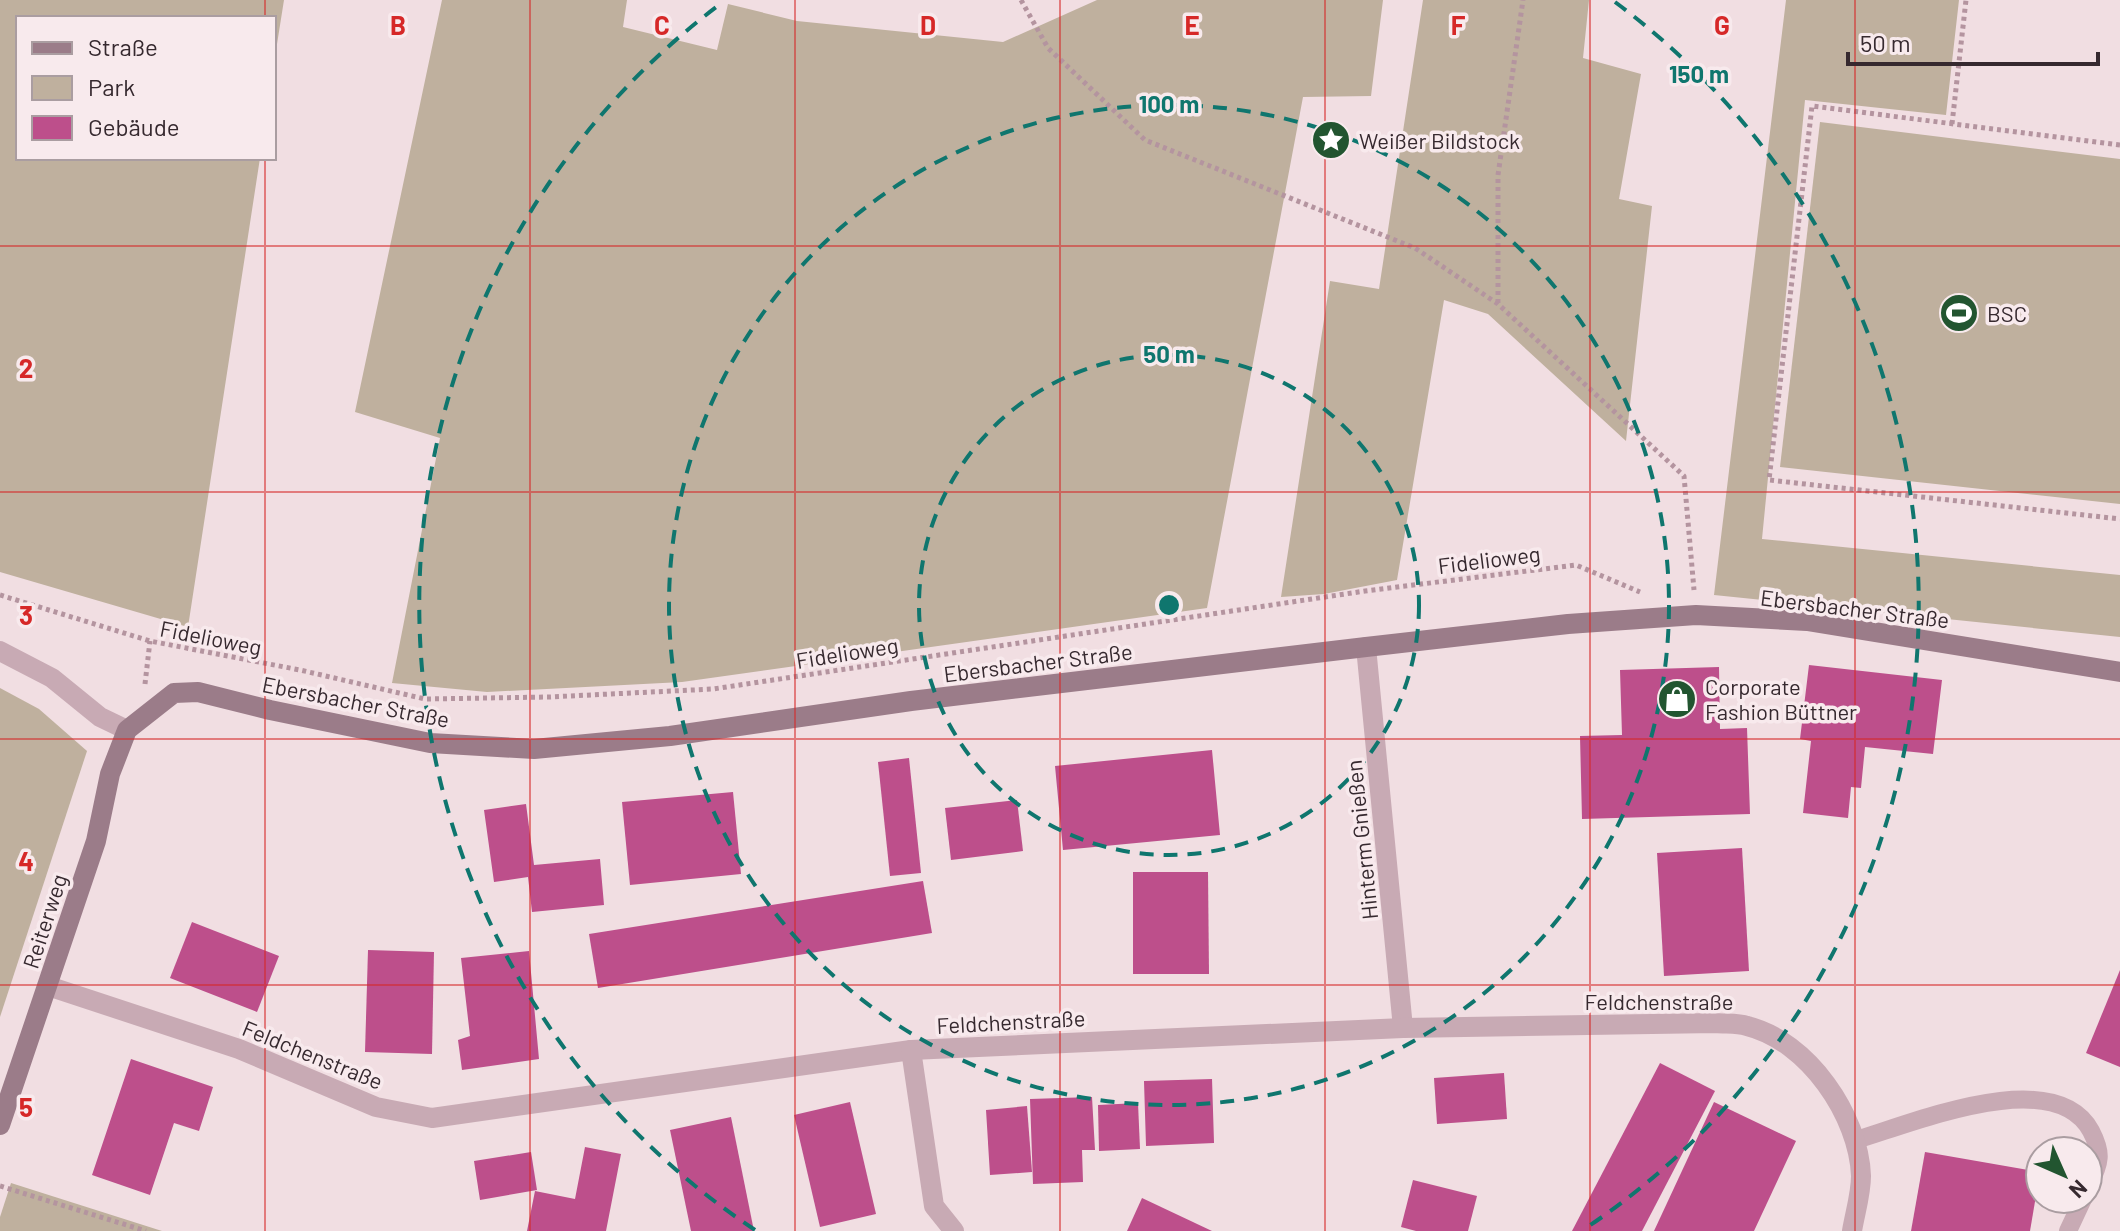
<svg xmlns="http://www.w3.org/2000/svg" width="2120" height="1231" font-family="Barlow,sans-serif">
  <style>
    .green { fill: #bfb09e }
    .building { fill: #bd4f8b }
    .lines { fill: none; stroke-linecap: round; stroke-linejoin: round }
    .path { stroke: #b4949f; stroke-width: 5; stroke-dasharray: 4 4; stroke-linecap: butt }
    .lane { stroke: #c8aab4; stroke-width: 18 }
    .street { stroke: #c8aab4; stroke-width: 20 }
    .secondary { stroke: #9b7c89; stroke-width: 20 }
    .grid { fill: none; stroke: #d62828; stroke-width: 2; stroke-opacity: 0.55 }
    .ring { fill: none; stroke: #0f766e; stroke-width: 4; stroke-dasharray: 14 10 }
    .labels { text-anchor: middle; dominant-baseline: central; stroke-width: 7; stroke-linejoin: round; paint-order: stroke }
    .poi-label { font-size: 22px; fill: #36292f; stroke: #f8eaed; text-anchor: start }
    .street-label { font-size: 22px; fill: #36292f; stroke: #f8eaed }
    .grid-label { font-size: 26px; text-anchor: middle; font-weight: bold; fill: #d62828; stroke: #f8eaed; stroke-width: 7; stroke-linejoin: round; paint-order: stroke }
    .centre { fill: #0f766e; stroke: #f8eaed; stroke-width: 4 }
    .ring-label { font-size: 24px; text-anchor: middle; font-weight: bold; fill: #0f766e; stroke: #f8eaed; stroke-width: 7; stroke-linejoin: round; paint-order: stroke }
  </style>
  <rect width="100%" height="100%" fill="#f1dee2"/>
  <g class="green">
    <path d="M 0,0 L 284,0 L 274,63 L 274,18 L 18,18 L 18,158 L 260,158 L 188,627 L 0,572 Z"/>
    <path d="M 442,0 L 627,0 L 623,27 L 717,50 L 728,4 L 797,21 L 1003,42 L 1097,0 L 1383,0 L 1371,96 L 1303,97 L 1207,608 L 682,682 L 487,692 L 392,683 L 440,438 L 355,412 Z"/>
    <path d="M 1423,0 L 1589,0 L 1583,58 L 1641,74 L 1619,199 L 1652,206 L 1626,441 L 1488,314 L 1444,300 L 1397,580 L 1324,594 L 1281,597 L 1330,281 L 1379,289 Z"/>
    <path d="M 1786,0 L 1959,0 L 1946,115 L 1805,100 L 1762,539 L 2120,575 L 2120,637 L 1714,595 Z"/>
    <path d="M 1820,122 L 2120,159 L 2120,504 L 1780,467 Z"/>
    <path d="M 0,688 L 39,709 L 87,751 L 0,1017 Z"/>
    <path d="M 11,1183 L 162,1231 L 0,1231 L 0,1217 Z"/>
  </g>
  <g class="building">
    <path d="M 1809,665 L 1942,680 L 1933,754 L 1865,747 L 1861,788 L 1851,787 L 1848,818 L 1803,813 L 1811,741 L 1800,739 Z"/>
    <path d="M 1719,667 L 1720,729 L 1747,728 L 1750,814 L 1582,819 L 1580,736 L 1622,735 L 1620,670 Z"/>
    <path d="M 1212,750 L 1220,835 L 1063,850 L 1055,766 Z"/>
    <path d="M 909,758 L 921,873 L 890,876 L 878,762 Z"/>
    <path d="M 733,792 L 741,874 L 630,885 L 622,802 Z"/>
    <path d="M 1017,800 L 1023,851 L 951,860 L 945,808 Z"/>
    <path d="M 526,804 L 534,865 L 600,859 L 604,905 L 532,912 L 528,877 L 494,882 L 484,810 Z"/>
    <path d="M 1742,848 L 1749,971 L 1664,976 L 1657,853 Z"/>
    <path d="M 1133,872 L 1208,872 L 1209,974 L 1133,974 Z"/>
    <path d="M 923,881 L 932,933 L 598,988 L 589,934 Z"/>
    <path d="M 192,922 L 279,956 L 257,1012 L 170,978 Z"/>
    <path d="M 368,950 L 434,952 L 432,1054 L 365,1052 Z"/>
    <path d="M 529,951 L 539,1059 L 462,1070 L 458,1040 L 470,1036 L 461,958 Z"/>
    <path d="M 2120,970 L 2120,1067 L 2086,1053 Z"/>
    <path d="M 131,1059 L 213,1087 L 199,1131 L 174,1123 L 150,1195 L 92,1175 Z"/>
    <path d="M 1660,1063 L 1715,1091 L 1642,1231 L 1572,1231 Z"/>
    <path d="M 1504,1073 L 1507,1119 L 1437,1124 L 1434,1078 Z"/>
    <path d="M 1212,1079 L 1214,1143 L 1146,1146 L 1144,1081 Z"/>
    <path d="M 1092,1097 L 1095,1150 L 1082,1150 L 1083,1182 L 1033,1184 L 1030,1099 Z"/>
    <path d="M 850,1102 L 876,1214 L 820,1227 L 794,1115 Z"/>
    <path d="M 1714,1102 L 1796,1141 L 1754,1231 L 1654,1231 Z"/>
    <path d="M 1138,1103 L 1140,1149 L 1099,1151 L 1098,1105 Z"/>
    <path d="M 1027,1106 L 1032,1172 L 990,1175 L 986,1110 Z"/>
    <path d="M 731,1117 L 754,1231 L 691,1231 L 670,1130 Z"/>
    <path d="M 585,1147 L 621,1154 L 606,1231 L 527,1231 L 535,1191 L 575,1199 Z"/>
    <path d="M 531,1152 L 537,1190 L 480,1200 L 474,1161 Z"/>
    <path d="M 1925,1152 L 2040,1172 L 2030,1231 L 1911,1231 Z"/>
    <path d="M 1413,1180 L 1477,1196 L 1468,1231 L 1416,1231 L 1401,1227 Z"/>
    <path d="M 1142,1198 L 1212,1231 L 1127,1231 Z"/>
  </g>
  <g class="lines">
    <g class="path">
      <path d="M 1021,0 L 1048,48 L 1145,140 L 1415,248 L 1498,304 L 1684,476 L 1694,590"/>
      <path d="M 1952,124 L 1966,0"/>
      <path d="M 2120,145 L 1812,106 L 1769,480 L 2120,519"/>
      <path d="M 1498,303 L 1498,175 L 1523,0"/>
      <path d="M 0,595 L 150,641 L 300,670 L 425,699 L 549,697 L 713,689 L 1365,591 L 1576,565 L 1640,592"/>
      <path d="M 145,684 L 150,641"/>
      <path d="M 0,1186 L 146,1231"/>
    </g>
    <g class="lane">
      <path d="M 1856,1140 C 1911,1124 2054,1063 2091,1131 C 2104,1156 2099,1163 2088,1188"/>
      <path d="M 2068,1231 L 2083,1199"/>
    </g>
    <g class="street">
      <path d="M 1366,647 L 1403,1028"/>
      <path d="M 0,651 L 52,678 L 100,717 L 127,730"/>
      <path d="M 48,986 L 239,1049 L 376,1107 L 432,1118 L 911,1050 L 1403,1028 L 1716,1023 C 1726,1024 1738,1023 1747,1026 C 1808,1041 1859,1116 1861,1176 C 1861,1194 1855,1213 1852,1231"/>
      <path d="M 911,1050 L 934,1206 L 954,1231"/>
    </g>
    <path class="secondary" d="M 0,1125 L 96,841 L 110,774 L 127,730 L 174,693 L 198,692 L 270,710 L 430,743 L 534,749 L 670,736 L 911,701 L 1366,647 L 1568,624 L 1696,615 L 1807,621 L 2120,672"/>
  </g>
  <path class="grid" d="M 265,0 L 265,18M 530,0 L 530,1231M 795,0 L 795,1231M 1060,0 L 1060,1231M 1325,0 L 1325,1231M 1590,0 L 1590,1231M 1855,0 L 1855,1231M 265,158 L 265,1231M 0,246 L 2120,246M 0,492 L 2120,492M 0,739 L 2120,739M 0,985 L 2120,985"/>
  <g class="ring">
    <circle cx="1169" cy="605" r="250"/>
    <circle cx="1169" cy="605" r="500"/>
    <path d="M755 1230A750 750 0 0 1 723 2M1615 2A750 750 0 0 1 1583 1230"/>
  </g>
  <defs>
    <g id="sight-disc" transform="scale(2)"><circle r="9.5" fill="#225530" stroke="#f8eaed"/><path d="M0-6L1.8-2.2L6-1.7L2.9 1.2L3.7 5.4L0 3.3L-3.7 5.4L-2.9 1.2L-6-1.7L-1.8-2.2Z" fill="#fff"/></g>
    <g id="stadium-disc" transform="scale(2)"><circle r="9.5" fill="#225530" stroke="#f8eaed"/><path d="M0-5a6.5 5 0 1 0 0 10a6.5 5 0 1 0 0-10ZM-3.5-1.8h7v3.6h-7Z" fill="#fff"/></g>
    <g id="shop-disc" transform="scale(2)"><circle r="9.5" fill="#225530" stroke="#f8eaed"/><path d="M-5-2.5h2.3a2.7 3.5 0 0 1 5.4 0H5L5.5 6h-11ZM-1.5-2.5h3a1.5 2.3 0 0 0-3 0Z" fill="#fff"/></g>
  </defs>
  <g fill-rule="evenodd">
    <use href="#sight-disc" x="1331" y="140"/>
    <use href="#stadium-disc" x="1959" y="313"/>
    <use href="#shop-disc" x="1677" y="699"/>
  </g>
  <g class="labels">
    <g class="poi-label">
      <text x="1359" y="140">Weißer Bildstock</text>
      <text x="1987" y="313">BSC</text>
      <text x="1705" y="686">Corporate<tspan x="1705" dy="25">Fashion Büttner</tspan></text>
    </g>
    <g class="street-label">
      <text transform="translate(1489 559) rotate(-7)">Fidelioweg</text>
      <text transform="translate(1855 608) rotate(7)">Ebersbacher Straße</text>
      <text transform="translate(211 637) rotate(11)">Fidelioweg</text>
      <text transform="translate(847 652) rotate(-9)">Fidelioweg</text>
      <text transform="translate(1038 662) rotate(-7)">Ebersbacher Straße</text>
      <text transform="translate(356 701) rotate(11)">Ebersbacher Straße</text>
      <text transform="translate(1361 840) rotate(-96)">Hinterm Gnießen</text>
      <text transform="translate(44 921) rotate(-72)">Reiterweg</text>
      <text x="1659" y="1001">Feldchenstraße</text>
      <text transform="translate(1011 1021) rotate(-3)">Feldchenstraße</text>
      <text transform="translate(313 1054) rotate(22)">Feldchenstraße</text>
    </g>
  </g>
  <g class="grid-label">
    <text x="398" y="35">B</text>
    <text x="662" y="35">C</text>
    <text x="928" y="35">D</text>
    <text x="1192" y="35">E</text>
    <text x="1458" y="35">F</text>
    <text x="1722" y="35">G</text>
    <text x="26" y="378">2</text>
    <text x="26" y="625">3</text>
    <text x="26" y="871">4</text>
    <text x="26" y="1117">5</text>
  </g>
  <circle cx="1169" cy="605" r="12" class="centre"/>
  <g class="ring-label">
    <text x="1699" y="83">150 m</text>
    <text x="1169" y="113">100 m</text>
    <text x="1169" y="363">50 m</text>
  </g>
  <rect x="16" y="16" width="260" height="144" fill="#f8eaed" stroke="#aa9da1" stroke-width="2"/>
  <rect x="32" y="42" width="40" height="12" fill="#9b7c89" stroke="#aa9da1" stroke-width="2"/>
  <text x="88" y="56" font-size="24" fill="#36292f">Straße</text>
  <rect x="32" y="76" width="40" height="24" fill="#bfb09e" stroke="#aa9da1" stroke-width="2"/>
  <text x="88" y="96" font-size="24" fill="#36292f">Park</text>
  <rect x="32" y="116" width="40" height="24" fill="#bd4f8b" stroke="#aa9da1" stroke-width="2"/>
  <text x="88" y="136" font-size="24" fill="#36292f">Gebäude</text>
  <g transform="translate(2064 1175) rotate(135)"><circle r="38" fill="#f8eaed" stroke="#aa9da1" stroke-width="2"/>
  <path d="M0-6L14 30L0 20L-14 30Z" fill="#225530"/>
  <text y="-12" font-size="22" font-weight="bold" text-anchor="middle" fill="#36292f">N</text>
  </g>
  <path d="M1848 52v12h250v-12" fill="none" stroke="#36292f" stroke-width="4"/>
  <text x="1860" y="52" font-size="24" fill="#36292f" stroke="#f8eaed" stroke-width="6" paint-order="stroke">50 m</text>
</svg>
